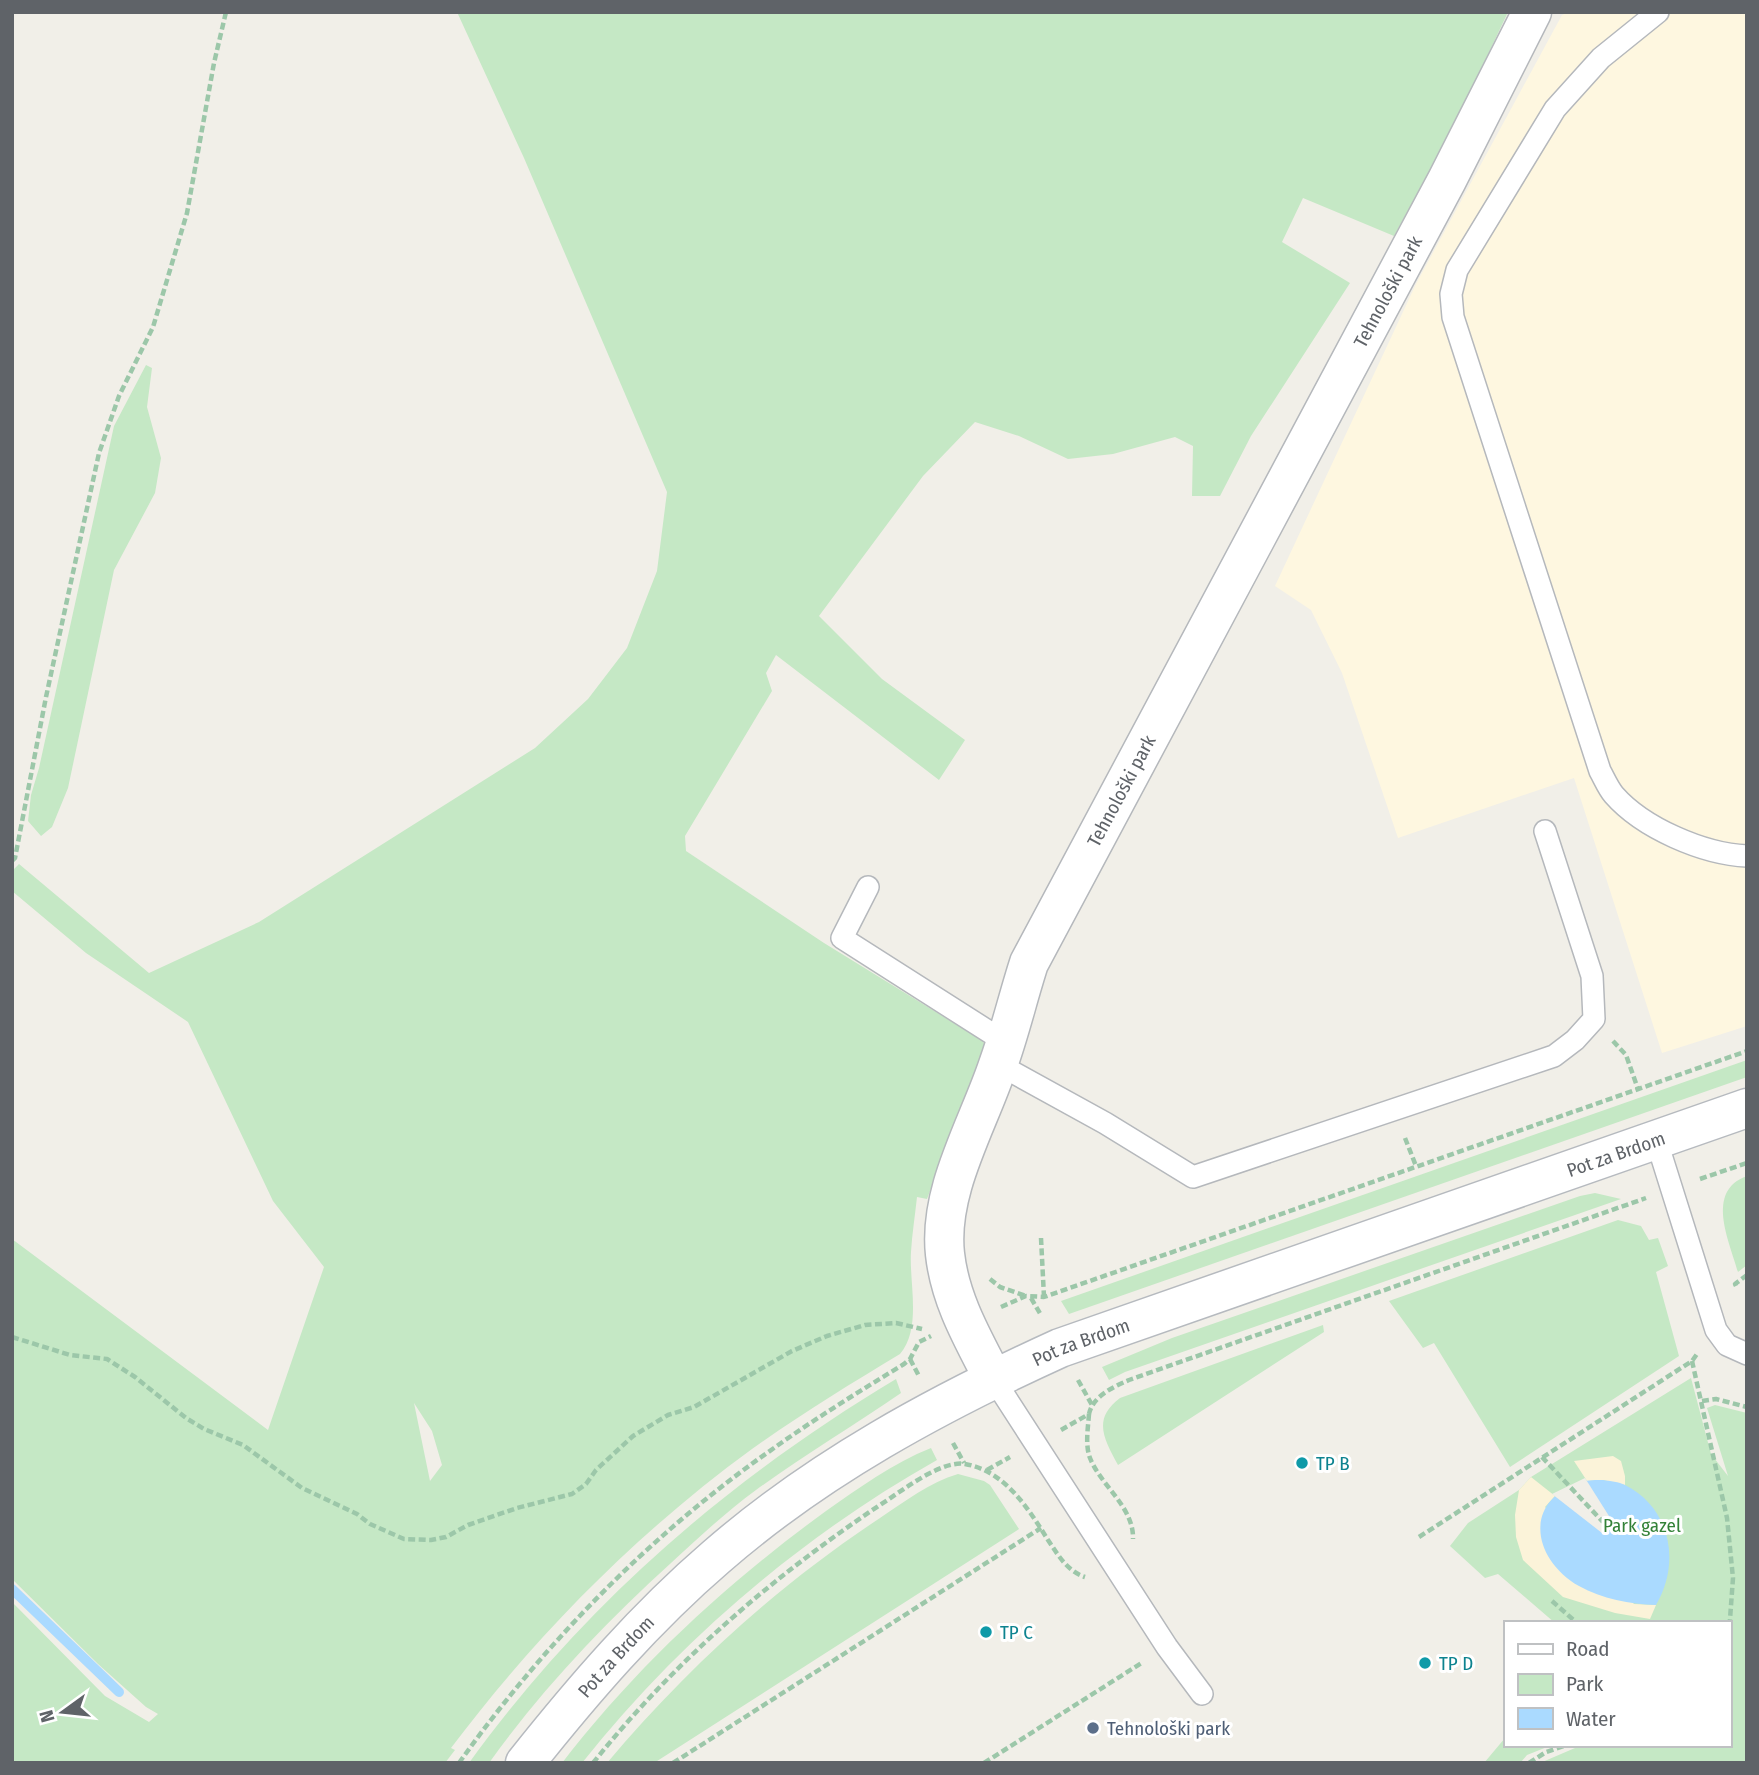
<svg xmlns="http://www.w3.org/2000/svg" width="1759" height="1775" font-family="'Fira Sans Condensed',sans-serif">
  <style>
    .commercial { fill: #fef7e0 }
    .green { fill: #c5e8c5; fill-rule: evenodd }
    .sand { fill: #fbf3d9 }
    .water { fill: #aadaff }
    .pier { fill: #f1efe8 }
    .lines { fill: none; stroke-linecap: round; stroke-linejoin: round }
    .stream { stroke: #aadaff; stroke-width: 10 }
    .lane-casing { stroke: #b5b8bc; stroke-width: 24 }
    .street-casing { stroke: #b5b8bc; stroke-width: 41 }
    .secondary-casing { stroke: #b6babf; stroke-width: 41 }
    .path { stroke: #9cc7a9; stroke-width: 4.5; stroke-dasharray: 7 3.5; stroke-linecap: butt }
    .lane { stroke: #fff; stroke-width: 21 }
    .street { stroke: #fff; stroke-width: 38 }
    .secondary { stroke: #fff; stroke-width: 38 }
    .culture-dot { fill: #0f9aa8; stroke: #fff; stroke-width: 2.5 }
    .service-dot { fill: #5c6f8a; stroke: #fff; stroke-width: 2.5 }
    .labels { text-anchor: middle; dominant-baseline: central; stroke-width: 6; stroke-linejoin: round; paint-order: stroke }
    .street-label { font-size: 19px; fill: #5f6368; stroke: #fff }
    .culture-label { font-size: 19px; fill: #0d838f; stroke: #fff; text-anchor: start }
    .park-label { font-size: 19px; fill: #348238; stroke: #fff }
    .service-label { font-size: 19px; fill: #4e5e75; stroke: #fff; text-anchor: start }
  </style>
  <rect width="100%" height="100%" fill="#f1efe8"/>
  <path class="commercial" d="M 1569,12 L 1747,12 L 1747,1026 L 1662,1053 L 1574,778 L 1398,838 L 1342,673 L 1311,610 L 1275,586 L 1416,284 L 1562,15 Z"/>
  <g class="green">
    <path d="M 457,12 L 1508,12 L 1452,131 L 1394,236 L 1303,198 L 1282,242 L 1350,283 L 1251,436 L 1220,496 L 1192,496 L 1193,446 L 1175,437 L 1113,454 L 1068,459 L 1019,436 L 975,422 L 923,476 L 819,616 L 882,679 L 965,740 L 939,780 L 776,655 L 766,673 L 772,691 L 685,836 L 686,851 L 824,943 L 983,1041 L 985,1046 L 927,1199 L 917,1197 C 915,1216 912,1234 911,1252 C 909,1283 922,1328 900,1354 C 850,1384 800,1415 752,1449 C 638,1532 536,1635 451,1748 L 455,1750 L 445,1763 L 12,1763 L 12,1602 L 105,1696 L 149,1722 L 158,1714 L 146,1707 L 98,1664 L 12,1579 L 12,1239 L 268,1430 L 324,1267 L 273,1201 L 188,1022 L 86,953 L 12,891 L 12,871 L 19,864 L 149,973 L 259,922 L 535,748 L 588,699 L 627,648 L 657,571 L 667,492 L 524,158 ZM 414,1403 L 432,1431 L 442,1465 L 430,1481 Z"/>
    <path d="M 146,365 L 152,368 L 147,407 L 161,458 L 155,493 L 114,570 L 68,788 L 52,827 L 41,836 L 28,821 L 31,795 L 39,768 L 114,426 Z"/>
    <path d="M 1747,1060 L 1747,1077 L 1069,1314 L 1061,1301 Z"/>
    <path d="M 1747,1176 L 1747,1265 L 1738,1272 C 1729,1240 1705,1191 1747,1176 Z"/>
    <path d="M 1595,1193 L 1621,1199 L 1125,1372 L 1109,1380 L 1102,1367 L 1172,1338 L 1580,1196 Z"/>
    <path d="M 1618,1220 L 1641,1226 L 1649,1240 L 1658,1238 L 1668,1266 L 1656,1272 L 1679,1356 L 1510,1467 L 1434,1343 L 1423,1348 L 1389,1301 Z"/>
    <path d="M 1323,1325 L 1324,1332 L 1118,1465 C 1104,1439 1092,1419 1120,1398 Z"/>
    <path d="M 1691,1378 L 1711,1454 L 1728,1476 L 1707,1408 L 1715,1405 L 1747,1413 L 1747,1763 L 1540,1763 L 1582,1745 L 1729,1745 L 1729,1623 L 1555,1623 L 1498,1574 L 1485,1578 L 1450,1546 L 1468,1523 L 1519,1490 L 1531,1477 Z"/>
    <path d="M 896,1379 L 901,1393 C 853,1426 803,1456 756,1490 C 726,1512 698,1538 671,1563 C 604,1624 542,1689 489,1763 L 469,1763 C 583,1605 729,1479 896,1379 Z"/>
    <path d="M 931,1448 L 937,1460 C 802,1536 679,1641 582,1763 L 562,1763 C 637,1666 727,1583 826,1511 C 859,1488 893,1463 931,1448 Z"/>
    <path d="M 958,1474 L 984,1481 L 990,1485 L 1019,1529 L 654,1763 L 607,1763 C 686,1669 777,1586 880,1518 C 904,1502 930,1482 958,1474 Z"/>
    <path d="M 1505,1738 L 1505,1745 L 1552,1745 L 1527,1755 L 1520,1763 L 1484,1763 Z"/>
  </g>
  <g class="sand">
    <path d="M 1613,1456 L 1621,1461 L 1625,1476 L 1625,1485 L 1603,1480 L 1587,1481 L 1574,1461 Z"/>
    <path d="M 1531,1477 L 1555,1496 L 1545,1507 L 1634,1604 L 1656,1605 L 1650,1619 L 1615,1613 L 1563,1597 L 1523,1560 L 1516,1537 L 1515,1515 L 1519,1490 Z"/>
  </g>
  <path class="water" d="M 1603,1480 C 1610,1481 1619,1482 1625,1485 C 1671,1508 1681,1563 1656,1605 C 1630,1604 1602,1599 1579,1586 C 1532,1559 1522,1500 1582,1482 C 1588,1480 1597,1480 1603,1480 Z"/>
  <path class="pier" d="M 1585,1478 L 1614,1524 L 1602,1533 L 1552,1494 Z"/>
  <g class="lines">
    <path class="stream" d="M 12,1589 L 119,1692"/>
    <g class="lane-casing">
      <g id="lane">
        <path d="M 1658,12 L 1601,58 L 1555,109 L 1457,270 L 1451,294 L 1453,317 L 1600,771 C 1604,778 1608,788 1614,795 C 1643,828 1703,854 1747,856"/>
        <path d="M 868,887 L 842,938 L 1005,1042"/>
        <path d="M 998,1064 L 1105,1123 L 1193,1177 L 1554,1056 L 1575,1040 L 1594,1019 L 1592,976 L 1545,831"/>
        <path d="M 1656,1139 L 1716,1330 L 1727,1345 L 1747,1354"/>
        <path d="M 993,1378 L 1167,1647 L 1202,1694"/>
      </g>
    </g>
    <g class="street-casing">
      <g id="street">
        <path id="s1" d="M 993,1378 C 973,1339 950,1300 945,1254 C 938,1190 978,1125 998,1065 C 1010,1032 1018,997 1029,963 L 1447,180 L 1532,12"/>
      </g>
    </g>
    <g class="secondary-casing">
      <g id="secondary">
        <path id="s2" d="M 525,1763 C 583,1690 645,1618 716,1557 C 818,1468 937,1404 1060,1348 L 1747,1108"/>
      </g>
    </g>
    <g class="path">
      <path d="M 12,861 L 15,858 L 46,697 L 99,453 L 119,396 L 153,327 L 187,213 L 214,63 L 226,12"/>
      <path d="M 1613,1041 L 1626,1055 L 1638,1089"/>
      <path d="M 1405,1138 L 1416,1166"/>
      <path d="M 1700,1179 L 1747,1163"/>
      <path d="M 1041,1238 L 1044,1297"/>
      <path d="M 990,1279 L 1000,1287 L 1026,1296"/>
      <path d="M 1736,1286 L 1735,1284 L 1747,1275"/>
      <path d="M 1031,1298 L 1041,1315"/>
      <path d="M 1001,1307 L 1026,1296 L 1044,1297 L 1747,1051"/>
      <path d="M 12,1337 L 70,1355 L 107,1359 L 135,1377 L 186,1418 L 204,1429 L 243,1445 L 302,1488 L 357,1514 L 370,1524 L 404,1539 L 431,1540 L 446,1537 L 468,1525 L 517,1508 L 572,1494 L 586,1484 L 596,1470 L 633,1436 L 668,1415 L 694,1407 L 792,1351 L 827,1336 L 865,1325 L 896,1323 L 922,1329"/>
      <path d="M 910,1359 L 919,1376"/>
      <path d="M 1692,1361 L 1727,1518 L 1733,1578 L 1729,1633"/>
      <path d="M 1078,1380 L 1092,1405"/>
      <path d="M 1702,1401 L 1716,1399 L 1747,1407"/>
      <path d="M 1089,1414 C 1088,1428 1085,1445 1090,1458 C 1101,1486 1134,1507 1133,1539"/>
      <path d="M 1061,1430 L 1089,1414 C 1093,1396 1113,1387 1129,1380 L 1646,1198"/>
      <path d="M 953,1443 L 964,1463"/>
      <path d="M 1542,1457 L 1603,1522"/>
      <path d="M 987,1470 L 1010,1457"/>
      <path d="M 1419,1537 L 1692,1361 L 1697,1354"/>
      <path d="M 1552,1601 L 1577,1623"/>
      <path d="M 459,1763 C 545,1642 652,1533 774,1448 C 816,1418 860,1391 904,1364 L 910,1359 L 919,1342 L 931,1336"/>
      <path d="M 593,1763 C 676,1659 778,1572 889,1499 C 907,1487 943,1460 965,1464 C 1005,1471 1028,1508 1048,1540 C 1058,1555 1067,1571 1085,1577"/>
      <path d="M 673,1763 L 1041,1528"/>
      <path d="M 984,1763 L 1143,1662"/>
      <path d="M 1529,1763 L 1546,1752 L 1567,1745"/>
    </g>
    <use href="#lane" class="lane"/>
    <use href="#street" class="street"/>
    <use href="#secondary" class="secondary"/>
  </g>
  <g class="culture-dot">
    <circle cx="1302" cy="1463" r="7"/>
    <circle cx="986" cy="1632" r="7"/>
    <circle cx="1425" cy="1663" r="7"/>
  </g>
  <circle class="service-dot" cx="1093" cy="1728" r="7"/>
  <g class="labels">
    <g class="street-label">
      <text stroke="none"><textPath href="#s1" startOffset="1200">Tehnološki park</textPath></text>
      <text stroke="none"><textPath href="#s1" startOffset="634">Tehnološki park</textPath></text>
      <text stroke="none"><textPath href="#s2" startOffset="1274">Pot za Brdom</textPath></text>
      <text stroke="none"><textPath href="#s2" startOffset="707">Pot za Brdom</textPath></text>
      <text stroke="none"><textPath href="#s2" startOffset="140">Pot za Brdom</textPath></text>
    </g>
    <g class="culture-label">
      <text x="1316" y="1463">TP B</text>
      <text x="1000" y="1632">TP C</text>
      <text x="1439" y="1663">TP D</text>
    </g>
    <g class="park-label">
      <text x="1642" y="1525">Park gazel</text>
    </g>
    <g class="service-label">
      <text x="1107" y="1728">Tehnološki park</text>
    </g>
  </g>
  <rect width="1759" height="1775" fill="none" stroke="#5f6368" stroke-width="28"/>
  <rect x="1504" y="1621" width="228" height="126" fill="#ffffff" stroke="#bfc1c3" stroke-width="2"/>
  <rect x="1518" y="1644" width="35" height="10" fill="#ffffff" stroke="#bfc1c3" stroke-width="2"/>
  <text x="1566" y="1656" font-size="21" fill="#5f6368">Road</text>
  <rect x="1518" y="1674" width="35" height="21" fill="#c5e8c5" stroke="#bfc1c3" stroke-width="2"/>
  <text x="1566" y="1691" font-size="21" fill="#5f6368">Park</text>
  <rect x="1518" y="1708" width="35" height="21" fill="#aadaff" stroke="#bfc1c3" stroke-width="2"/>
  <text x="1566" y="1726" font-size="21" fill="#5f6368">Water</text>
  <g transform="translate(63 1712) rotate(255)" stroke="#ffffff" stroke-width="5" paint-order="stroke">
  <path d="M0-5L12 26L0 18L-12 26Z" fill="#5f6368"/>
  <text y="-10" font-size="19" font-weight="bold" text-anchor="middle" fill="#5f6368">N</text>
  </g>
</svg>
